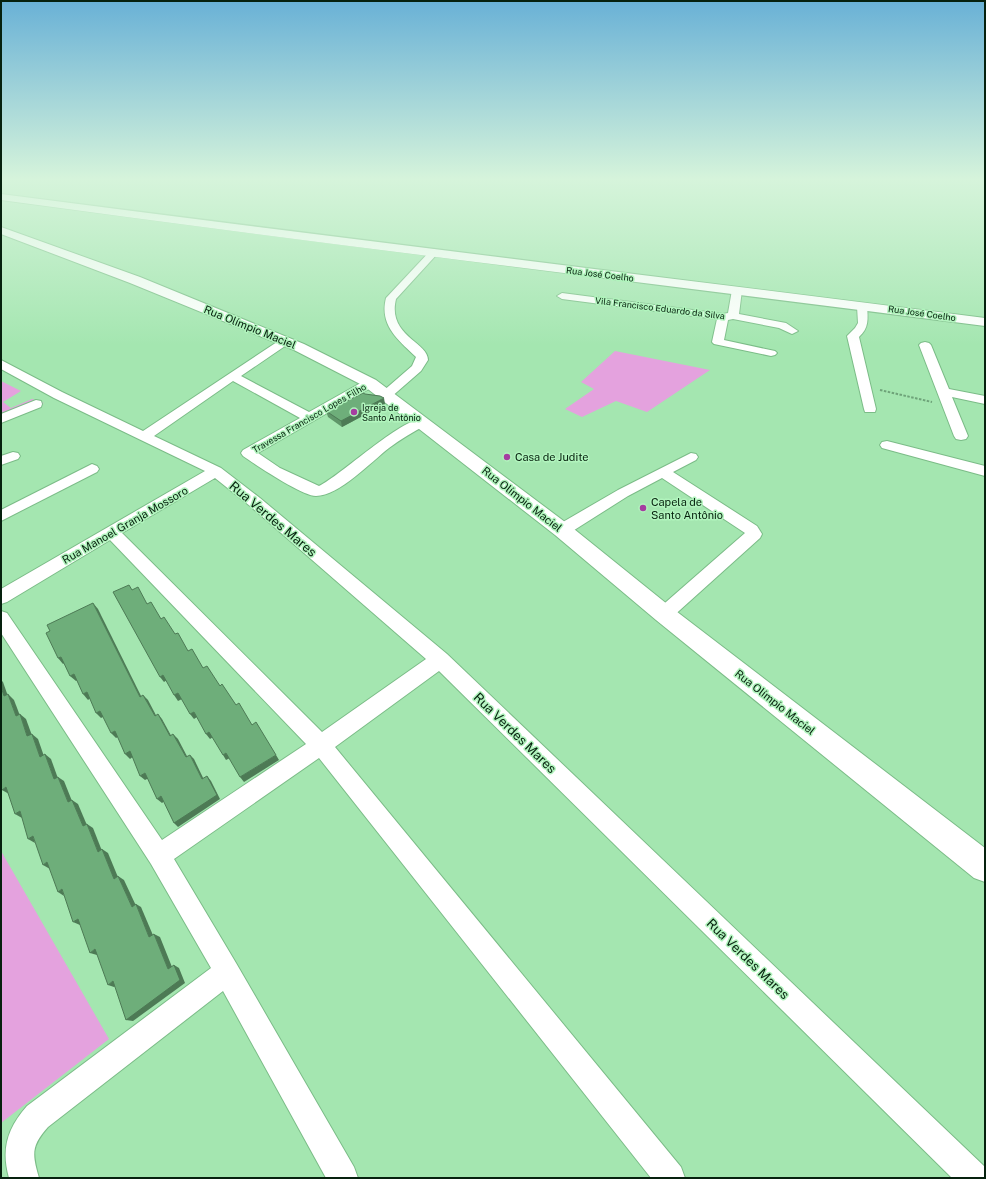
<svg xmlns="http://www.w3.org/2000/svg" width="986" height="1179" font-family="'Public Sans',sans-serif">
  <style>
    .green { fill: #e4a2de }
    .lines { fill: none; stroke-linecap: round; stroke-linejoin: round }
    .street-casing { stroke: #7bbc87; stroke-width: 2 }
    .secondary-casing { stroke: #7bbc87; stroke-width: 2 }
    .path { stroke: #6ea379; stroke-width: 2; stroke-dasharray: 2.5 1.5; stroke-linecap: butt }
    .street { fill: #fff; fill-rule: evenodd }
    .secondary { fill: #fff; fill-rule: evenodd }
    .wall { fill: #5f9669 }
    .shaded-wall { fill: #4d7a55 }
    .building { fill: #6eae7a; stroke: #4d7a55 }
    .poi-dot { fill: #a53da0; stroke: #b1f4bd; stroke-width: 1.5 }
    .labels { text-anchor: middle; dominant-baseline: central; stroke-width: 3; stroke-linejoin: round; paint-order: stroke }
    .far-street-label { font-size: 9px; fill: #06210e; stroke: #b1f4bd }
    .far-poi-label { font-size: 9px; fill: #06210e; stroke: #b1f4bd; text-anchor: start }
    .street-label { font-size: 11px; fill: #06210e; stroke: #b1f4bd }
    .poi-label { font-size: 11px; fill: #06210e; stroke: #b1f4bd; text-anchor: start }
    .near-street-label { font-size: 13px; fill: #06210e; stroke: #b1f4bd }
  </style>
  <rect width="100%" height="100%" fill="#a4e6b0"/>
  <g class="green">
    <path d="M 615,351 L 710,370 L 647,412 L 616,401 L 582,417 L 565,409 L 594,389 L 581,382 Z"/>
    <path d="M 1,381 L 21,391 L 3,402 L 11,408 L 32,399 L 44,403 L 1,422 Z"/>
    <path d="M 1,851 L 109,1039 L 1,1123 Z"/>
  </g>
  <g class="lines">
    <g class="street-casing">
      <g id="street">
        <path d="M 434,249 L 439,252 L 396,299 C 387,336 428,342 428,360 L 421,371 L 390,398 L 382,398 L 380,395 L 382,392 L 412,366 L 416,357 C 398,340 379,325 386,298 L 431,250 Z"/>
        <path d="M 737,287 L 742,290 L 739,314 L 786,323 L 798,331 L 792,334 L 779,328 L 733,319 L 728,320 L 724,340 L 775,351 L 777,353 L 775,355 L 771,356 L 714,344 L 712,342 L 717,319 L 562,299 L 557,296 L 562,293 L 723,314 L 728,313 L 732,290 Z"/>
        <path d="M 862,303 L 867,306 C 868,319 869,328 859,337 L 876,409 L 875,412 L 865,412 L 864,409 L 847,336 L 855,328 L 858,323 L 857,306 Z"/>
        <path d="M 284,339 L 288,340 L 290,342 L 288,344 L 241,376 L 309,412 L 366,380 L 374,380 L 376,383 L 374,386 L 258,453 L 280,468 L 319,486 C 342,475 405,414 426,419 L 428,422 L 426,425 C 413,432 401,439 389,448 C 371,462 339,496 316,496 C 302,496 256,465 243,456 L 241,453 L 243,450 L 300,418 L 233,381 L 154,436 L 221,468 L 260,498 L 447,654 L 985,1167 L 985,1178 L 952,1178 L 439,671 L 335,747 L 681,1167 L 685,1178 L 651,1178 L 319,758 L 174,859 L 236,963 L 354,1167 L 358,1178 L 326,1178 L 223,991 L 48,1127 C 31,1146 32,1154 39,1178 L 9,1178 C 1,1149 7,1129 27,1106 L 211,968 L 151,864 L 1,633 L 1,611 L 7,613 L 162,840 L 306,744 L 110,540 L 7,602 L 1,604 L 1,589 L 205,471 L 54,398 L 1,369 L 1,360 L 62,392 L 143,431 L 280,340 ZM 215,478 L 250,506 L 426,659 L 322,732 L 122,533 Z"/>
        <path d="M 925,342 L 929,343 L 931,345 L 949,389 L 985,396 L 985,404 L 952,397 L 968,436 L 966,439 L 961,440 L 956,439 L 954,436 L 919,345 L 921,343 Z"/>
        <path d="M 36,400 L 41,401 L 42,404 L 41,407 L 1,423 L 1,414 Z"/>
        <path d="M 887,441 L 985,466 L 985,476 L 882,448 L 880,445 L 882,442 Z"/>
        <path d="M 13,452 L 18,453 L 20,456 L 18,459 L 1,465 L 1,456 Z"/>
        <path d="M 691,453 L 696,454 L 698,457 L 696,460 L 673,472 L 757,526 L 762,534 L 760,538 L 670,619 L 664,621 L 658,619 L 655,614 L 658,609 L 745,533 L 662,478 L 628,496 L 568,534 L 562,536 L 556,534 L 554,530 L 556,526 L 618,490 Z"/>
        <path d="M 92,464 L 97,466 L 99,469 L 97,472 L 1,521 L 1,510 Z"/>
      </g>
    </g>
    <g class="secondary-casing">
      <g id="secondary">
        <path d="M 1,194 C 329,237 657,276 985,318 L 985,326 C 657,284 329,245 1,200 Z"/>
        <path d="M 1,227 L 140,277 L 304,344 L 376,380 L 569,525 L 672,608 L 985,848 L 985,882 L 974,878 L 656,620 L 555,535 L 364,386 L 294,350 L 130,283 L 1,234 Z"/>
      </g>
    </g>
    <path class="path" d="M 880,390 L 932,402"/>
    <use href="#street" class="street"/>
    <use href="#secondary" class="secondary"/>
  </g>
  <path class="wall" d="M 385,404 L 342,427 L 328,417 L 326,411 Z"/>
  <g class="shaded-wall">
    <path d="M 384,398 L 385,404 L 342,427 L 341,421 Z"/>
    <path d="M 93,603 L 98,609 L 144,702 L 140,697 Z"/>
    <path d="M 61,657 L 66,662 L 63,664 L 58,658 Z"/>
    <path d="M 74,674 L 80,679 L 76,681 L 70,676 Z"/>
    <path d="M 163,675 L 167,680 L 164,682 L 160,677 Z"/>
    <path d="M 1,680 L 3,682 L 10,702 L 4,696 L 1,687 Z"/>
    <path d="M 87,692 L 92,697 L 88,700 L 83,694 Z"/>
    <path d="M 178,693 L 182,699 L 178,701 L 174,695 Z"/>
    <path d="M 8,694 L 14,700 L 22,721 L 16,716 Z"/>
    <path d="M 143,695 L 148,700 L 159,721 L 155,716 Z"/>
    <path d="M 100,711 L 105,716 L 101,718 L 96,713 Z"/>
    <path d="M 194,712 L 197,717 L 194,719 L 190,714 Z"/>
    <path d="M 20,714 L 26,719 L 34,741 L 27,736 Z"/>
    <path d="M 158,714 L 162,719 L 174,741 L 170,736 Z"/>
    <path d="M 115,731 L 120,736 L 116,738 L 111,733 Z"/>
    <path d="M 209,732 L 213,737 L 210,739 L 206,734 Z"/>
    <path d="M 32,734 L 38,739 L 46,762 L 40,757 Z"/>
    <path d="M 173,734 L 178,739 L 190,762 L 186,757 Z"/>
    <path d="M 130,751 L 134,756 L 130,759 L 125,754 Z"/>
    <path d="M 226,753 L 230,758 L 226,760 L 223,755 Z"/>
    <path d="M 45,754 L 51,759 L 60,784 L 54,779 Z"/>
    <path d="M 190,755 L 194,759 L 206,784 L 202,779 Z"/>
    <path d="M 276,755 L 279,760 L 244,782 L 240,777 Z"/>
    <path d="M 145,773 L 149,778 L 145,780 L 140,776 Z"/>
    <path d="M 207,776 L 211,781 L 220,799 L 178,827 L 174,823 Z"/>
    <path d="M 58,777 L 64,781 L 74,806 L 68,802 Z"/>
    <path d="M 6,787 L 9,794 L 2,790 Z"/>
    <path d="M 161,796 L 166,800 L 162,803 L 157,799 Z"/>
    <path d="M 72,800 L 78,804 L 89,830 L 83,826 Z"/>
    <path d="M 20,811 L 22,818 L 15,814 Z"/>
    <path d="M 87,824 L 93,828 L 104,856 L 98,852 Z"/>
    <path d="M 33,836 L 35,843 L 28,839 Z"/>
    <path d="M 102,849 L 108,853 L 120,882 L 114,879 Z"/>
    <path d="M 47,862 L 50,869 L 43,865 Z"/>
    <path d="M 118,876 L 124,880 L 138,910 L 132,907 Z"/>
    <path d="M 62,889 L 64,896 L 58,892 Z"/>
    <path d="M 136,904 L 141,907 L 155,940 L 149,937 Z"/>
    <path d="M 78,919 L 85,922 L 80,925 L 73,922 Z"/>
    <path d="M 154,934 L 160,937 L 174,972 L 168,969 Z"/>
    <path d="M 95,949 L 101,952 L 97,955 L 90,953 Z"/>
    <path d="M 174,965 L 179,968 L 185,983 L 133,1021 L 126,1020 Z"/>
    <path d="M 113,981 L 119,984 L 114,987 L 108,985 Z"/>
  </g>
  <g class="building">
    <path d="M 363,393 L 365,394 L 380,396 L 384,398 L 341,421 L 326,411 Z"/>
    <path d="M 129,585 L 132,590 L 138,587 L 147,604 L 151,602 L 161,619 L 164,617 L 175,634 L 178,633 L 188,651 L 192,649 L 203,668 L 207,666 L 220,686 L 222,684 L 236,705 L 239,703 L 252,725 L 256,722 L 276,755 L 240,777 L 226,753 L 223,755 L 209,732 L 206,734 L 194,712 L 190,714 L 178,693 L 174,695 L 163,675 L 160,677 L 113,592 Z"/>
    <path d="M 93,603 L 140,697 L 143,695 L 155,716 L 158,714 L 170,736 L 173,734 L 186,757 L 190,755 L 202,779 L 207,776 L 217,795 L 174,823 L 161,796 L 157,799 L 145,773 L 140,776 L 130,751 L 125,754 L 115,731 L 111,733 L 100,711 L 96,713 L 87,692 L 83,694 L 74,674 L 70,676 L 61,657 L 58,658 L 46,633 L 50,631 L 47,625 Z"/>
    <path d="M 1,687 L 4,696 L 8,694 L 16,716 L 20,714 L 27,736 L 32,734 L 40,757 L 45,754 L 54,779 L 58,777 L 68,802 L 72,800 L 83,826 L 87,824 L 98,852 L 102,849 L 114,879 L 118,876 L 132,907 L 136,904 L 149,937 L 154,934 L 168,969 L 174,965 L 180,980 L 126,1020 L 113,981 L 108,985 L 95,949 L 90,953 L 78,919 L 73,922 L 62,889 L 58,892 L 47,862 L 43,865 L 33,836 L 28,839 L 20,811 L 15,814 L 6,787 L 2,790 L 1,787 Z"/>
  </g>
  <linearGradient id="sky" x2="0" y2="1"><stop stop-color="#69b1d6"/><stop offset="0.52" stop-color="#d6f4db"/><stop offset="1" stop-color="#d6f4db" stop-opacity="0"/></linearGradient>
  <rect width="986" height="345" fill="url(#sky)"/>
  <g class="poi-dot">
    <circle cx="354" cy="412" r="4"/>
    <circle cx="507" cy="457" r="4"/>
    <circle cx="643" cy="508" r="4"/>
  </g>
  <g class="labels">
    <g class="far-street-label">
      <text transform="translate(600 274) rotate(7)">Rua José Coelho</text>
      <text transform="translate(660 308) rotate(7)">Vila Francisco Eduardo da Silva</text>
      <text transform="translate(922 313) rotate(8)">Rua José Coelho</text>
      <text transform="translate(309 418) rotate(-30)">Travessa Francisco Lopes Filho</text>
    </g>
    <g class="far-poi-label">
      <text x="362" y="407">Igreja de<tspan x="362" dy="10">Santo Antônio</tspan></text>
    </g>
    <g class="street-label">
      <text transform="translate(250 327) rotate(22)">Rua Olímpio Maciel</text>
      <text transform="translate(522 499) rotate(38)">Rua Olímpio Maciel</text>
      <text transform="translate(125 525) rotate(-30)">Rua Manoel Granja Mossoro</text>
      <text transform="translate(775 702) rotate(38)">Rua Olímpio Maciel</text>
    </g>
    <g class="poi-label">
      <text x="515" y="457">Casa de Judite</text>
      <text x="651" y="502">Capela de<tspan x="651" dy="13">Santo Antônio</tspan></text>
    </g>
    <g class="near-street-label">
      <text transform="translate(273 519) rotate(40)">Rua Verdes Mares</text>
      <text transform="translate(515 733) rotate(44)">Rua Verdes Mares</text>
      <text transform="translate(748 959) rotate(44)">Rua Verdes Mares</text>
    </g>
  </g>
  <rect width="986" height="1179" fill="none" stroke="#06210e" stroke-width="4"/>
</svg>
